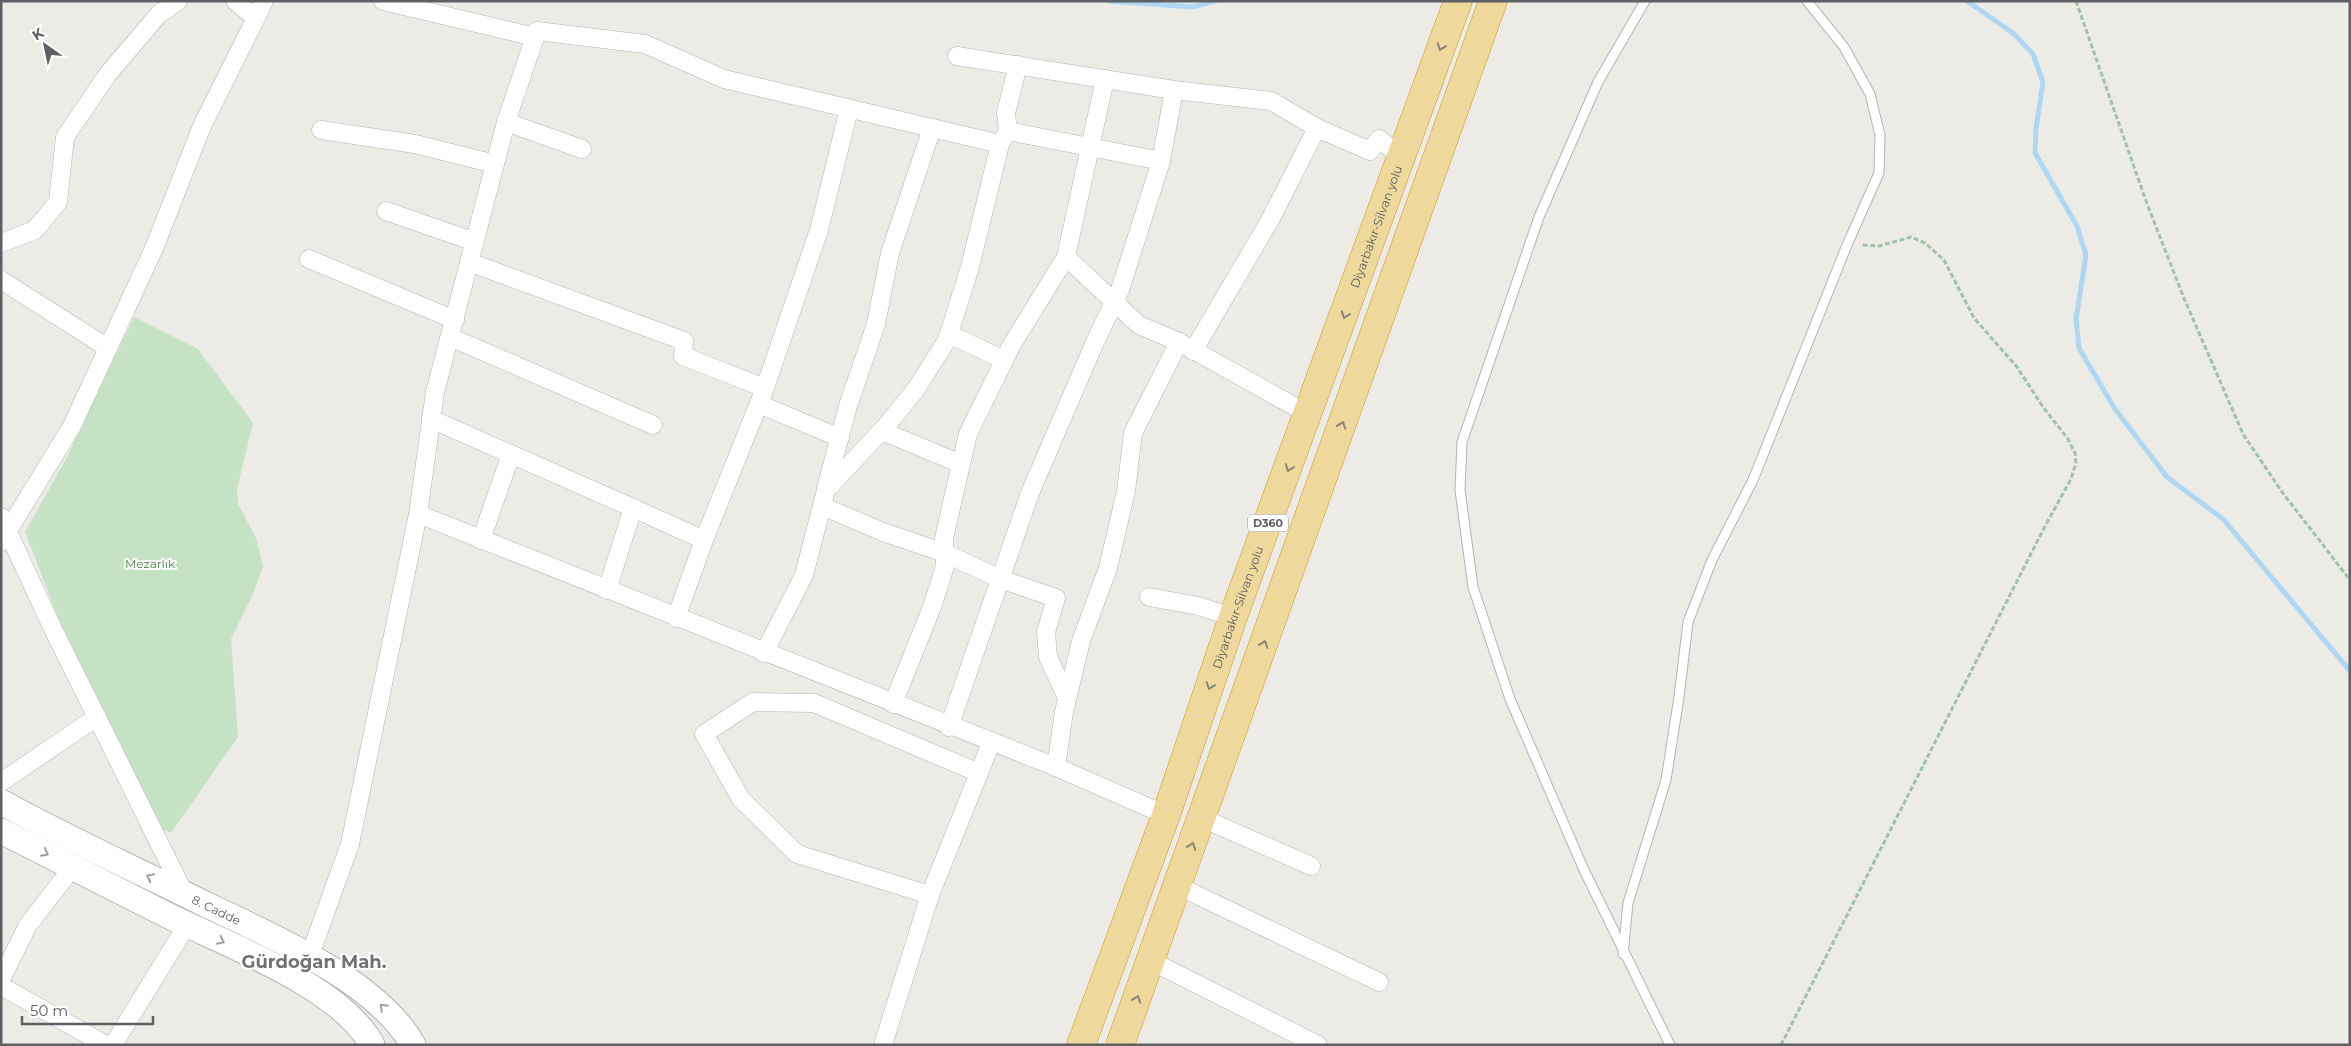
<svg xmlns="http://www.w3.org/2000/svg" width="2351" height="1046" font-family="Montserrat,sans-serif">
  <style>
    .green { fill: #c6e2c5 }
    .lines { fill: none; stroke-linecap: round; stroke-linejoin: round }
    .stream { stroke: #afd7f4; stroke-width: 5 }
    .lane-casing { stroke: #b2b5b8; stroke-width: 11 }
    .street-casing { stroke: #b2b5b8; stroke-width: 19 }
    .secondary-casing { stroke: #b2b4b8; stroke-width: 27 }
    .highway-casing { stroke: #d5971e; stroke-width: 29 }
    .path { stroke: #9fc2a8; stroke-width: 3; stroke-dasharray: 5 2.5; stroke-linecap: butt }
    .lane { stroke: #fff; stroke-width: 9 }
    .street { stroke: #fff; stroke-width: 18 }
    .secondary { stroke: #fff; stroke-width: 25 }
    .highway { stroke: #efd89b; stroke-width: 28 }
    .oneway { stroke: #898474 }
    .oneway2 { stroke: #9ea0a2 }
    .labels { text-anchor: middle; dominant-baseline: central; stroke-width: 4; stroke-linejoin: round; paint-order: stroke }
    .shield { fill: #fff; stroke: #8e9092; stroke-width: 1 }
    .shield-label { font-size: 11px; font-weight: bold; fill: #5d6064 }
    .street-label { font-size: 12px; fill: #5d6064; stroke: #fff }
    .park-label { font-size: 12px; fill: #417f42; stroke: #fff }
    .district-label { font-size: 18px; font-weight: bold; fill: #6e7275; stroke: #fff }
  </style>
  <rect width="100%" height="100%" fill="#edebe5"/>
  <path class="green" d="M 134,317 L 198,349 L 253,423 L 237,489 L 238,504 L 256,538 L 263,566 L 253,594 L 231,639 L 238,737 L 171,833 L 163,829 L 66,638 L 25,532 L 66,459 Z"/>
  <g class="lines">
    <g class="stream">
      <path d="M 1109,1 L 1192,7 L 1215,1"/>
      <path d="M 1967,1 L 2013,33 L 2033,54 L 2043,82 L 2036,129 L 2035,153 L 2077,226 L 2086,255 L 2076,319 L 2079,348 L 2115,409 L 2167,477 L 2223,519 L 2350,671"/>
    </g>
    <g class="lane-casing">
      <g id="lane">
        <path d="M 1645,1 L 1598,82 L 1539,217 L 1462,442 L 1460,490 L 1473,587 L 1510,699 L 1584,870 L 1670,1045"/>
        <path d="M 1623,954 L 1628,903 L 1666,780 L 1679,697 L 1688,622 L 1712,560 L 1753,480 L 1847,245 L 1879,173 L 1880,135 L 1870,94 L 1844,47 L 1807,1"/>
      </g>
    </g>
    <g class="street-casing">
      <g id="street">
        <path d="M 383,1 L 535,37"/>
        <path d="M 256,18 L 264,1"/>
        <path d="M 957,56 L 1174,90 L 1271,101 L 1317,128 L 1370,151 L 1379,139 L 1402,157"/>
        <path d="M 506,122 L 582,149"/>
        <path d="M 321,130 L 415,144 L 495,164"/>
        <path d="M 1008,131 L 1006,113 L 1018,65"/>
        <path d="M 386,211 L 475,242"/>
        <path d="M 1,243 L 35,230 L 58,202 L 65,137 L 108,74 L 159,14 L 178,1"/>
        <path d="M 1066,257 L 1139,325 L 1179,342 L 1308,414"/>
        <path d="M 309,259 L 455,320"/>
        <path d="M 469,262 L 684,341 L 683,356 L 765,388"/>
        <path d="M 1,280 L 108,348"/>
        <path d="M 949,334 L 1004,360"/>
        <path d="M 450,337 L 653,425"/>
        <path d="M 1193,351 L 1270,220 L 1317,128"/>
        <path d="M 759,404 L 840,438"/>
        <path d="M 431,419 L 633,508 L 607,590"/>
        <path d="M 882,431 L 961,464"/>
        <path d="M 826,488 L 848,406 L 876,324 L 890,253 L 932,128"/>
        <path d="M 822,506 L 883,532 L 945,553 L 1000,579 L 1056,598 L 1046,632 L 1048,657 L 1067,698"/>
        <path d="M 633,508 L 704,540"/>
        <path d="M 418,514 L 1056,767 L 1166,815"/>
        <path d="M 1,517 L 53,629 L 184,893"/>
        <path d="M 481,540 L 511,454"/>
        <path d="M 1,542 L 72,426 L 155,246 L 202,126 L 256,18 L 235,1"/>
        <path d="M 1149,597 L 1198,606 L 1233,617"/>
        <path d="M 676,618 L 704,540 L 765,388 L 819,230 L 849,109"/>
        <path d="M 764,653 L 804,575 L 826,490 L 887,425 L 916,389 L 947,340 L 970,267 L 1000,144 L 1008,131 L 1161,161"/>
        <path d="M 893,704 L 932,607 L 945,566 L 944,538 L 968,434 L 1011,346 L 1066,257 L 1105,79"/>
        <path d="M 949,727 L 1030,493 L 1095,342 L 1120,290 L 1161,161 L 1174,90"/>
        <path d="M 1056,767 L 1064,712 L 1081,641 L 1108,568 L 1126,491 L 1133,433 L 1179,342"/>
        <path d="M 1,782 L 97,717"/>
        <path d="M 1202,818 L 1311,866"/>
        <path d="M 1178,886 L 1379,982"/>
        <path d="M 930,895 L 797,854 L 741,799 L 704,734 L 753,702 L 814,703 L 979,773"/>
        <path d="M 310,955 L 350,844 L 418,514 L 435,392 L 506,122 L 537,31 L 645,44 L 724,79 L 1000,144"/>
        <path d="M 1151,961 L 1318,1045"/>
        <path d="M 1,979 L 28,925 L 73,867"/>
        <path d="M 1,986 L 106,1045"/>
        <path d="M 113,1045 L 187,925"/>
        <path d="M 883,1045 L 930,895 L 991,743"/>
      </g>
    </g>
    <g class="secondary-casing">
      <g id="secondary">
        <path id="s1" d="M 1,802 C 68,839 137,870 205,904 C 269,935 378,981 413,1045"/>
        <path d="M 1,831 C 56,859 111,887 167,915 C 225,944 341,986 372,1045"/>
      </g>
    </g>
    <g class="highway-casing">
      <g id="highway">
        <path id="s2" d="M 1081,1045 L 1166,815 L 1233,617 L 1458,1"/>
        <path d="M 1120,1045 L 1493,1"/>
      </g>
    </g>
    <g class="path">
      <path d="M 2076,1 L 2146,201 L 2183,296 L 2243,434 L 2282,492 L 2350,580"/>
      <path d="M 1781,1045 L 2044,528 L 2071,479 L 2076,463 L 2075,453 L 2068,439 L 2043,407 L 2017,367 L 1974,318 L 1944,260 L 1925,243 L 1911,237 L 1879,246 L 1861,245"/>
    </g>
    <use href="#lane" class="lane"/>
    <use href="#street" class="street"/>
    <use href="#secondary" class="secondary"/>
    <use href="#highway" class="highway"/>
  </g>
  <defs><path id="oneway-chevron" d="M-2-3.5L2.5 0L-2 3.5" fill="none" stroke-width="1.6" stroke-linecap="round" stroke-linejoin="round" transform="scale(1.25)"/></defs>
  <g class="oneway">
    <use href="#oneway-chevron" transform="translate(1441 47) rotate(110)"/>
    <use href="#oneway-chevron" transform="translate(1345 315) rotate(110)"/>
    <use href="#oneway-chevron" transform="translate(1342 425) rotate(-71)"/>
    <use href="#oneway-chevron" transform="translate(1289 468) rotate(110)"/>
    <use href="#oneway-chevron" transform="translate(1264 644) rotate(-71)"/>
    <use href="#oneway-chevron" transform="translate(1210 686) rotate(109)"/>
    <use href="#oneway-chevron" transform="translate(1192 846) rotate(-70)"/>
    <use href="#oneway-chevron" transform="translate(1137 999) rotate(-70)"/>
  </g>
  <g class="oneway2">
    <use href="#oneway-chevron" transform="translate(45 853) rotate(27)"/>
    <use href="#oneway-chevron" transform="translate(150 877) rotate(-154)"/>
    <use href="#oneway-chevron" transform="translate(221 941) rotate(26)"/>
    <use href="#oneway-chevron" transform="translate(383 1007) rotate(-135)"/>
  </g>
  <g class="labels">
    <rect class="shield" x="1248" y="514.5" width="40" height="17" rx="4"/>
    <g class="shield-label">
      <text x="1268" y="523">D360</text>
    </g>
    <g class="street-label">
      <text stroke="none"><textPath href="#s2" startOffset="870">Diyarbakır-Silvan yolu</textPath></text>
      <text stroke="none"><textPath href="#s2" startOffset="465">Diyarbakır-Silvan yolu</textPath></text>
      <text stroke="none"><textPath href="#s1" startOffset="241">8. Cadde</textPath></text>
    </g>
    <g class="park-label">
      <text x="150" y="563">Mezarlık</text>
    </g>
    <g class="district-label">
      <text x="314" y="962">Gürdoğan Mah.</text>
    </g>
  </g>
  <rect width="2351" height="1046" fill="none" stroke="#5d6064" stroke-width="5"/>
  <g transform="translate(45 45) rotate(327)" stroke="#ffffff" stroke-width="4" paint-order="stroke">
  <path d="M0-4L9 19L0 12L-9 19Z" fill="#5d6064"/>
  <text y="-8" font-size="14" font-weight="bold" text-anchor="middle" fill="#5d6064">K</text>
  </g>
  <path d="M22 1016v8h131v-8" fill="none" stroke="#5d6064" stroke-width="2.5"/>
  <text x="30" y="1016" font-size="15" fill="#5d6064" stroke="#ffffff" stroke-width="4" paint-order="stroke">50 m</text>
</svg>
